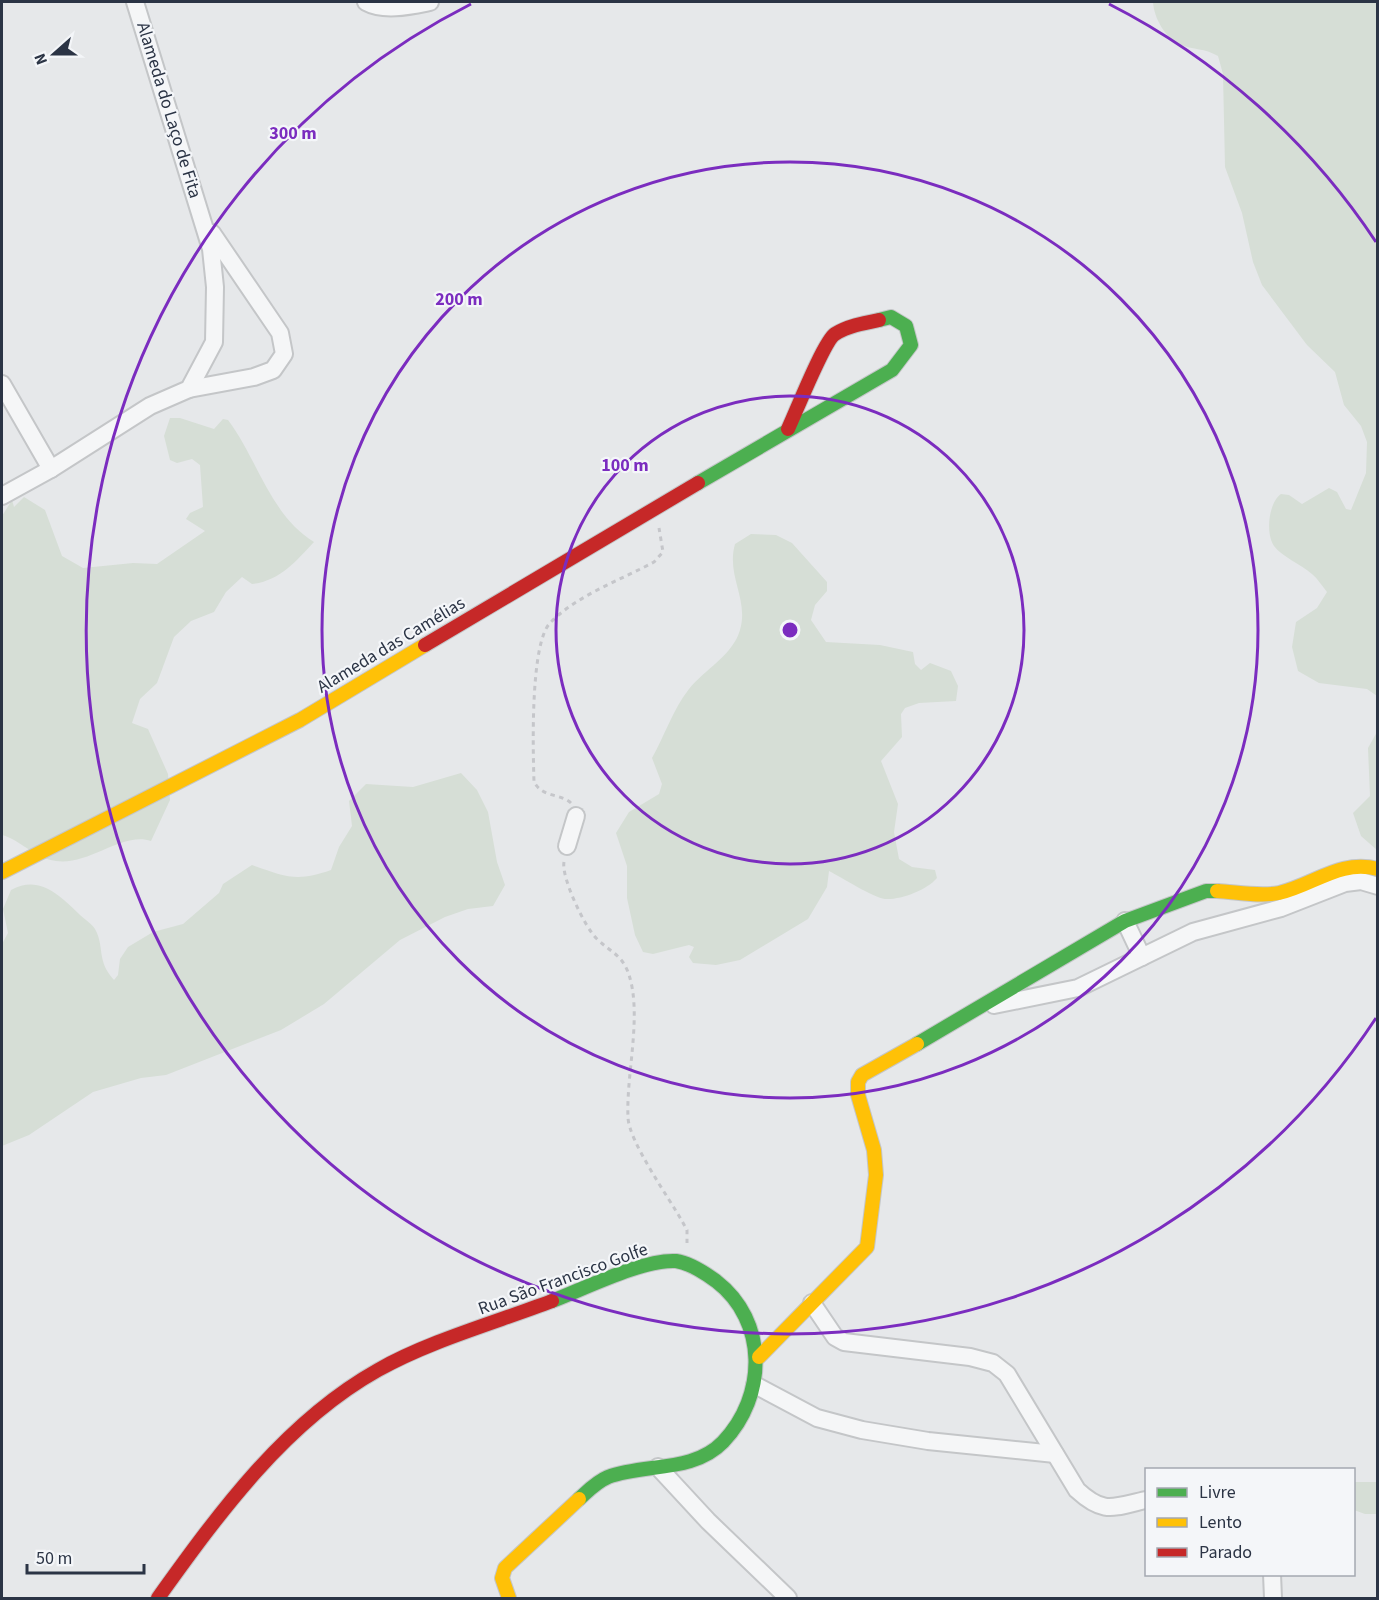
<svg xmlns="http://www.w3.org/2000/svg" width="1379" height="1600" font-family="'Source Sans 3',sans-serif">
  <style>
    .green { fill: #d6ded6 }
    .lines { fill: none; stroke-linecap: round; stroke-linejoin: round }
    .street-casing { stroke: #c4c6c8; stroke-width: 20 }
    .fast-casing { stroke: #c4c6c8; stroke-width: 16 }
    .slow-casing { stroke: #c4c6c8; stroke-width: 16 }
    .jam-casing { stroke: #c4c6c8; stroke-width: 16 }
    .path { stroke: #c5c6ca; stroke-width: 3; stroke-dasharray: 4.5 4.5; stroke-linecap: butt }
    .street { stroke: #f5f6f7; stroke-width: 16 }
    .fast { stroke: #4caf50; stroke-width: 14 }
    .slow { stroke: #ffc107; stroke-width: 14 }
    .jam { stroke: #c62828; stroke-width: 14 }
    .ring { fill: none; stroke: #7b2cbf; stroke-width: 3 }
    .labels { text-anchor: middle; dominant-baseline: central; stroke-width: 4.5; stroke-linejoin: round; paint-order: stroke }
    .street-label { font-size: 18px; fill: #2b3445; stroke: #f4f6f9 }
    .centre { fill: #7b2cbf; stroke: #f4f6f9; stroke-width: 3 }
    .ring-label { font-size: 18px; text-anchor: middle; font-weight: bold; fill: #7b2cbf; stroke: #f4f6f9; stroke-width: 4.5; stroke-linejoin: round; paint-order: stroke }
  </style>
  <rect width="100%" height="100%" fill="#e6e8ea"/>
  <g class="green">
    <path d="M 1153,2 L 1377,2 L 1377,696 L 1367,689 L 1319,683 L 1298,671 L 1292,647 L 1296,622 L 1317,608 L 1327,592 C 1322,586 1318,579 1312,574 C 1301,564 1282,557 1274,546 C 1265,533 1269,502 1281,494 L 1289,495 L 1302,504 L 1329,488 L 1337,492 L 1346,509 L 1351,510 L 1366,473 L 1367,442 L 1361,426 L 1344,405 L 1335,372 L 1307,345 L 1262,285 L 1253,262 L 1242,213 L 1225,167 L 1223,74 L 1218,56 C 1204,48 1194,50 1181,45 C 1165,38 1154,18 1153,2 Z"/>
    <path d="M 170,418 L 180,418 L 214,429 L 223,419 L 228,420 C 258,460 270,515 314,542 C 296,561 280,581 252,584 L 242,577 L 226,592 L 214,612 L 191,621 L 174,637 L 157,683 L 140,699 L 132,723 L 148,729 L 168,774 L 170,800 L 151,841 C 123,831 88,866 56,861 C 34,858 21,840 2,835 L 2,516 L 12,500 L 14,507 L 24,497 L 45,510 L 62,556 L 83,568 L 133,563 L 157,564 L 205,531 L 186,519 L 190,513 L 203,507 L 200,465 L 192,459 L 177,463 L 170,460 L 164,436 Z"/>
    <path d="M 751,534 L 776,535 L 792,543 L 827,582 L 827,591 L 815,605 L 811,620 L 826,642 L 880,645 L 913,652 L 915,664 L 921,670 L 930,663 L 951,671 L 958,686 L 956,701 L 919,703 L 905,708 L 901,714 L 902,737 L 881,761 L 898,804 L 894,832 L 899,859 L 912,867 L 935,870 L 937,878 C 927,890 901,900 885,899 C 874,898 841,877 829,871 L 827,887 L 808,919 L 740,960 L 716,965 L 693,963 L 689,957 L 694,947 L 689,945 L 653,954 L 643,952 L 635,935 L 627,898 L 627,866 L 616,833 L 629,812 L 659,794 L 662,784 L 652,758 C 665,735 672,711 689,689 C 704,670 733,655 740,630 C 749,599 726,576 735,544 Z"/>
    <path d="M 1377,732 L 1377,850 L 1361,836 L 1353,813 L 1370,796 L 1368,748 Z"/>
    <path d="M 461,773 L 477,790 L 488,812 L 497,862 L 505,885 L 493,906 L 468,909 L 445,917 L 400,940 L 324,1004 L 281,1030 L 166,1075 L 141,1078 L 93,1092 L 29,1135 L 2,1146 L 2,944 L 8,933 L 3,909 L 11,890 C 39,875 58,894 78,913 C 83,918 92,924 95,929 C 105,947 96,960 114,980 L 118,975 L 120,959 L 128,947 L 153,932 L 183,924 L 219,893 L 223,884 L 252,865 C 286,877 297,882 331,870 L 339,847 L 352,826 L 349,801 L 366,784 L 413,787 Z"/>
    <path d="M 1354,1482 L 1377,1482 L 1377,1514 L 1365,1514 L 1354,1510 Z"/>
  </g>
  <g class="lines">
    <g class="street-casing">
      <g id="street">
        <path d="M 366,2 C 384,12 410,6 430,2"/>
        <path d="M 2,384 L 51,469"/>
        <path d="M 189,389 L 254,377 L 273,370 L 284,354 L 280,333 L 212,233"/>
        <path d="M 2,496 L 51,469 L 150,406 L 189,389 L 214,342 L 215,287 L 211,249 L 135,2"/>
        <path d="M 567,846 L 576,816"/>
        <path d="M 1125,921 L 1142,957"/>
        <path d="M 994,1005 L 1078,988 L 1193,932 L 1281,908 L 1345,883 L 1361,881 L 1378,886"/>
        <path d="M 812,1303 L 835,1337 L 844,1342 L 970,1357 L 993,1363 L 1007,1374 L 1077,1490 C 1104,1515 1113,1507 1146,1500"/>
        <path d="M 755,1385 L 817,1418 L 862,1430 L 928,1441 L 1055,1454"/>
        <path d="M 658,1467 L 708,1521 L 788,1598"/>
        <path d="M 1272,1574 L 1273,1598"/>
      </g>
    </g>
    <g class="fast-casing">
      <g id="fast">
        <path d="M 698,483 L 892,370 L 911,345 L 906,326 L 891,317 L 879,320"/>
        <path d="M 917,1044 L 1125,921 L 1206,891 L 1217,891"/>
        <path d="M 552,1301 C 584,1289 643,1259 676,1261 C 690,1263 705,1273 716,1281 C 768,1321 767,1396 723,1442 C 693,1473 645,1463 608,1477 C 596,1482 588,1491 579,1499"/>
      </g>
    </g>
    <g class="slow-casing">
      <g id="slow">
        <path d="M 2,872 L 300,720 L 425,645"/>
        <path d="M 1217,891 C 1236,892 1260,897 1279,893 C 1314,885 1340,859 1378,869"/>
        <path d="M 759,1357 L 867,1247 L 876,1175 L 874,1150 L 858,1095 L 858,1082 L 862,1075 L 917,1044"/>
        <path d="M 509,1598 L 502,1578 L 505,1568 L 579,1499"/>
      </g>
    </g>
    <g class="jam-casing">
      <g id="jam">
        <path d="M 788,429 C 796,412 824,341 835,334 C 848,326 864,323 879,320"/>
        <path d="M 425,645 L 698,483"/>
        <path d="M 158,1598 C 219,1513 285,1422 378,1370 C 429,1341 497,1322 552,1301"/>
      </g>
    </g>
    <g class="path">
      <path d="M 571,803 C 560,793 543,798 534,782 C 533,751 530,644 550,623 C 577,595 621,580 654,562 L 663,552 L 659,528"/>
      <path d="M 564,862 C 561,877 585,928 597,939 C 609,951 621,954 628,972 C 643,1013 626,1073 628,1117 C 628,1140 669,1198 682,1221 L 687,1230 L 687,1243"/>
    </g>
    <use href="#street" class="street"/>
    <use href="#fast" class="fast"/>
    <use href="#slow" class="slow"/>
    <use href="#jam" class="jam"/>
  </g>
  <g class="ring">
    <circle cx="790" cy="630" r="234"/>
    <circle cx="790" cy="630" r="468"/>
    <path d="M1376 1018A703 703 0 1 1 471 4M1109 4A703 703 0 0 1 1376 242"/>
  </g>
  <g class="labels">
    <g class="street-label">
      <text transform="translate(169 110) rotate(73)">Alameda do Laço de Fita</text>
      <text transform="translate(391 645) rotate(-31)">Alameda das Camélias</text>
      <text transform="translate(563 1279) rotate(-20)">Rua São Francisco Golfe</text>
    </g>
  </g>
  <circle cx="790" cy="630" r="9" class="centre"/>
  <g class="ring-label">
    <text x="293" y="139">300 m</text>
    <text x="459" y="305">200 m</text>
    <text x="625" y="471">100 m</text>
  </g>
  <rect width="1379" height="1600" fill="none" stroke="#2b3445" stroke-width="6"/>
  <rect x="1145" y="1468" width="210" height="108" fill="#f4f6f9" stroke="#a4a8b1" stroke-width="1.5"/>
  <rect x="1157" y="1488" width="30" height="9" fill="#4caf50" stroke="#a4a8b1" stroke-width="1.5"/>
  <text x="1199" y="1498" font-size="18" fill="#2b3445">Livre</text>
  <rect x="1157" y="1518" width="30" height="9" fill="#ffc107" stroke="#a4a8b1" stroke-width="1.5"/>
  <text x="1199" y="1528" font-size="18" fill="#2b3445">Lento</text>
  <rect x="1157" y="1548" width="30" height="9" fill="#c62828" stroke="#a4a8b1" stroke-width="1.5"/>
  <text x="1199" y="1558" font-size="18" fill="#2b3445">Parado</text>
  <g transform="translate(54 54) rotate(249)" stroke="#f4f6f9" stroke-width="4.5" paint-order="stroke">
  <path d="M0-4.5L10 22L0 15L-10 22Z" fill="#2b3445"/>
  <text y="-9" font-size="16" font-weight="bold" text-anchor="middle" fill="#2b3445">N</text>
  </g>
  <path d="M27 1564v9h117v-9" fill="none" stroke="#2b3445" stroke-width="3"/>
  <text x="36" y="1564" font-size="18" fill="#2b3445" stroke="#f4f6f9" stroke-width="4.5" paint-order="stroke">50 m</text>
</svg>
